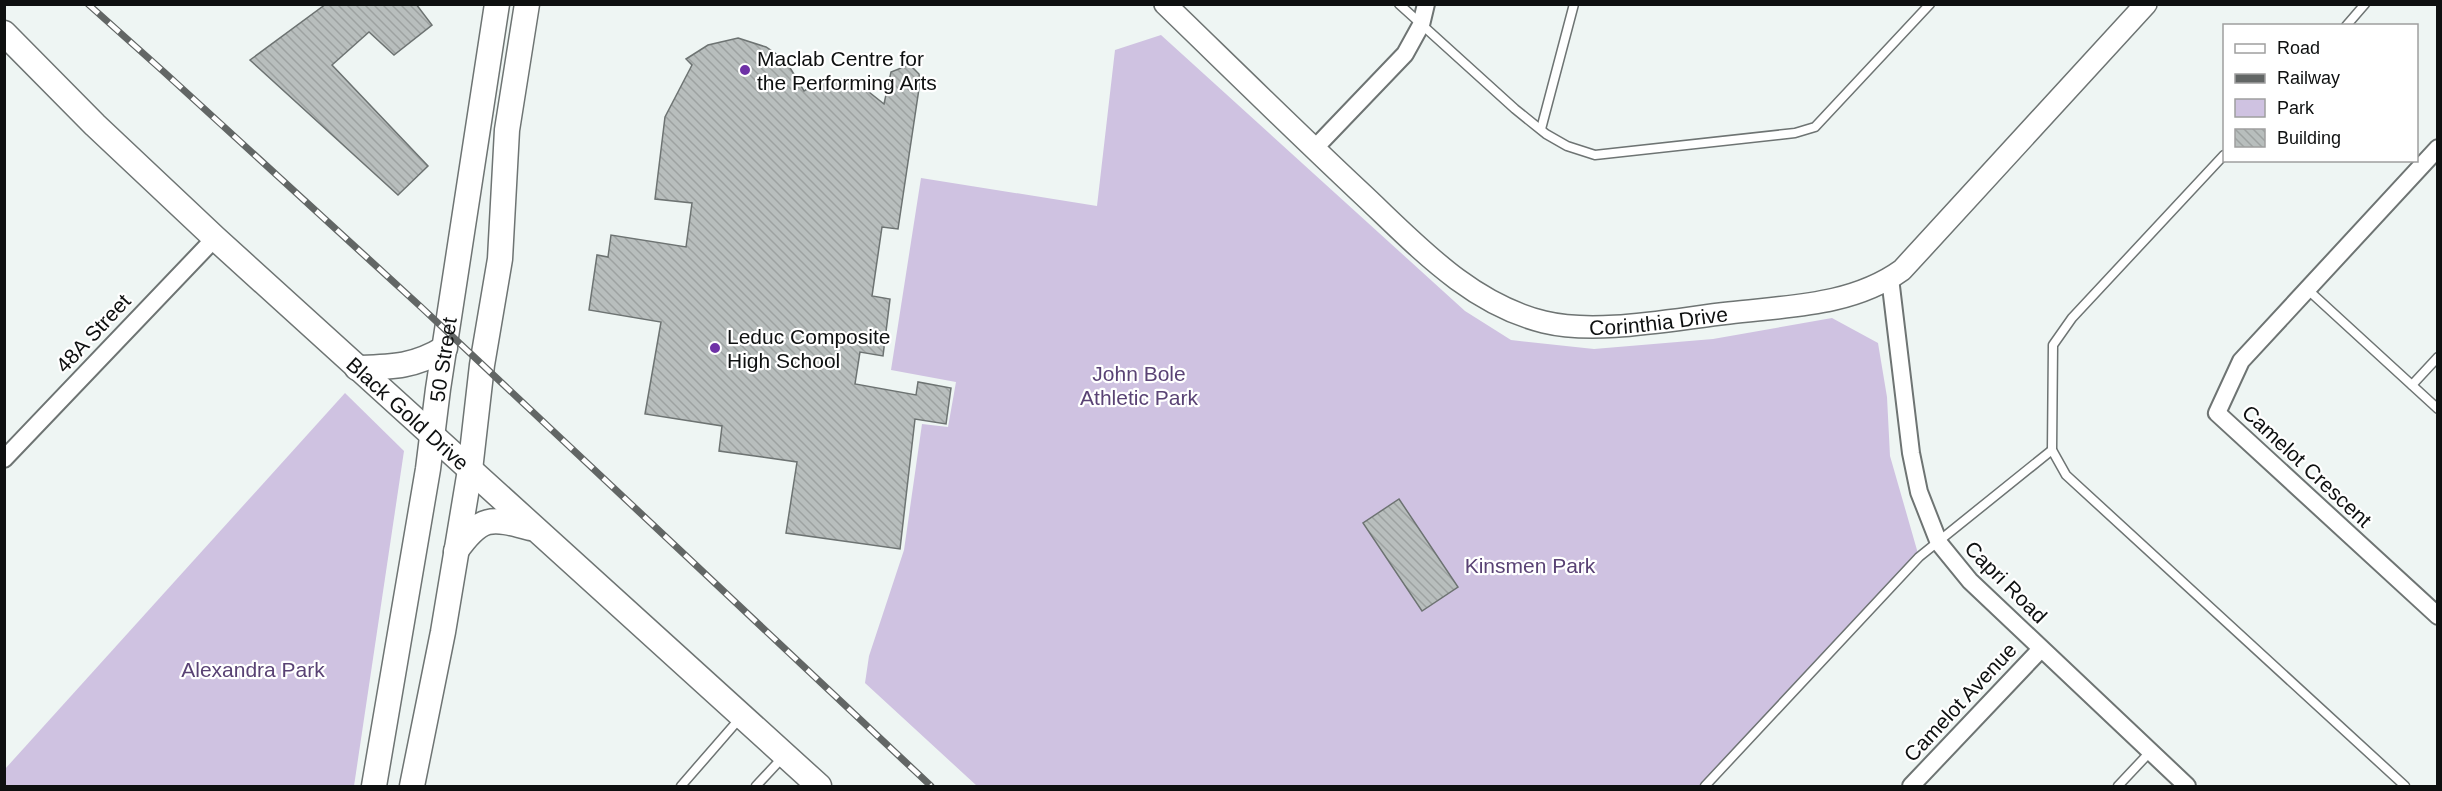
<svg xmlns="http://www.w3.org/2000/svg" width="2442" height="791" font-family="Helvetica,sans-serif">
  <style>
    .park { fill: #cfc2e1 }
    .building { fill: url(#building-back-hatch); stroke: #6d7372; stroke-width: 1.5 }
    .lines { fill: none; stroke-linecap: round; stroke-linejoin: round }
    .service-casing { stroke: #6e7473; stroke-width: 11 }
    .minor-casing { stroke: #6e7473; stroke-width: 20 }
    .tertiary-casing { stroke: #6e7473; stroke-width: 24 }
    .secondary-casing { stroke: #6e7473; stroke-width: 27 }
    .service { stroke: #fff; stroke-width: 8 }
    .minor { stroke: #fff; stroke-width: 16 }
    .tertiary { stroke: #fff; stroke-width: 21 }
    .secondary { stroke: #fff; stroke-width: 24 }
    .rail-casing { stroke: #626665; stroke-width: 7 }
    .rail { stroke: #fff; stroke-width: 4.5; stroke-dasharray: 14; stroke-linecap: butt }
    .poi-dot { fill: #6e31a6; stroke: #fff; stroke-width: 2 }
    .labels { text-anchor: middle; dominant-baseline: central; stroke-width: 4.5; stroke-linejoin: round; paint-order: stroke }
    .poi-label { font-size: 21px; fill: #0e1010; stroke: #fff; text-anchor: start }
    .street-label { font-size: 21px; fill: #0e1010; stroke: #fff }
    .park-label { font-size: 21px; fill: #594274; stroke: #fff }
  </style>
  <defs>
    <pattern id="building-back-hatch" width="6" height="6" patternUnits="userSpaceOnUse" patternTransform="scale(1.5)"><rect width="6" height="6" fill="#b8bebd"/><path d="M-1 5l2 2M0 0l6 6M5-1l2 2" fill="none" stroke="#9da2a1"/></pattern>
  </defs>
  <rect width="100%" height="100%" fill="#eef5f3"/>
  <g class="park">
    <path d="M 1161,35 L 1465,311 L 1511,340 L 1594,349 L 1713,339 L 1832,318 L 1878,343 L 1887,397 L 1890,456 L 1919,557 L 1705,786 L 977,786 L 865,683 L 869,656 L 904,550 L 922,424 L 948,427 L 956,382 L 891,370 L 921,178 L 1097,206 L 1115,50 Z"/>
    <path d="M 345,393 L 404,451 L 354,786 L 5,786 L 5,769 Z"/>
  </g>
  <g class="building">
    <path d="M 326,4 L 416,4 L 432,25 L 394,55 L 369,32 L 332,65 L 428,166 L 398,195 L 250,60 Z"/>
    <path d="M 738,38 L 766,47 L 778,55 L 789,66 L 804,91 L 823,80 L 842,79 L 860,85 L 884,104 L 891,72 L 906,66 L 912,67 L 919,74 L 920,82 L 898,229 L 882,227 L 872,296 L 890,299 L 883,356 L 860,352 L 855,384 L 916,395 L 918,382 L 951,388 L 946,424 L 915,419 L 900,549 L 786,533 L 797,462 L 719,451 L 722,426 L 645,414 L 661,322 L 589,310 L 597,255 L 608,257 L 611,235 L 686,247 L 692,203 L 655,199 L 665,117 L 692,65 L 686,59 L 708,45 Z"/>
    <path d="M 1399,499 L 1458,587 L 1422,611 L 1363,523 Z"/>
  </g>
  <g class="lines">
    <g class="service-casing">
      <g id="service">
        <path d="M 1399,4 L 1515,109 L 1546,134 L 1567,146 L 1595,155 L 1795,133 L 1815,127 L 1930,4"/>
        <path d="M 2346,26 L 2365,4"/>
        <path d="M 1541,129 L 1574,4"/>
        <path d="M 2224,155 L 2072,318 L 2053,345 L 2052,450 L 2066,475 L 2405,786"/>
        <path d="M 2307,289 L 2438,409"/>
        <path d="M 2412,385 L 2438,357"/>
        <path d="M 681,786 L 741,717"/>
        <path d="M 756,786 L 784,756"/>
        <path d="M 1705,786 L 1919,557 L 2052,450"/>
        <path d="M 2118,786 L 2150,752"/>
      </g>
    </g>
    <g class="minor-casing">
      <g id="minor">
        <path d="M 2438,148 L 2241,361 L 2217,413 L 2438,616"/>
        <path d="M 1314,149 L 1405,54 L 1421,25 L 1426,4"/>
        <path d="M 1890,278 L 1911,453 L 1919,492 L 1939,543 L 1970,581 L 2187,786"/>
        <path d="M 4,459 L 215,238"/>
        <path d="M 1911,786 L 2041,649"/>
      </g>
    </g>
    <g class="tertiary-casing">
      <g id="tertiary">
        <path id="s1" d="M 1165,4 C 1229,66 1293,129 1358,190 C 1414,242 1467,303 1544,322 C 1597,335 1674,319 1729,313 C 1788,306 1852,306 1902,270 L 2146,4"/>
      </g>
    </g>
    <g class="secondary-casing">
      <g id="secondary">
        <path id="s2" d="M 4,33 L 95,125 L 215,238 L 819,786"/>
        <path d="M 357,368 C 392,367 414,367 445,348"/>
        <path d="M 456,551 C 481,516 490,517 530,528"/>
        <path id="s3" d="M 374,786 L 428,469 L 438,389 L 497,4"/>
        <path d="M 412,786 L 443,632 L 470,470 L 482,365 L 500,259 L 507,130 L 527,4"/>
      </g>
    </g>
    <use href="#service" class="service"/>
    <use href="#minor" class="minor"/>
    <use href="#tertiary" class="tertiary"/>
    <use href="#secondary" class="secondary"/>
    <g class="rail-casing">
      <path id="rail" d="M 88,4 L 164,72 L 421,307 L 931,786"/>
    </g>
    <use href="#rail" class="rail"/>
  </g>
  <g class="poi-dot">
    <circle cx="745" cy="70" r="6"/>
    <circle cx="715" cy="348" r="6"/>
  </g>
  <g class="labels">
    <g class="poi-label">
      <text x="757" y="58">Maclab Centre for<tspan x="757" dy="24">the Performing Arts</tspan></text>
      <text x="727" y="336">Leduc Composite<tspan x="727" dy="24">High School</tspan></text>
    </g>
    <g class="street-label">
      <text stroke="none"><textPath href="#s1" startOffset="614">Corinthia Drive</textPath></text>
      <text transform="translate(93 333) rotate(-47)">48A Street</text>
      <text stroke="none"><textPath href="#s3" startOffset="432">50 Street</textPath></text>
      <text stroke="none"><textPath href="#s2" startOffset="555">Black Gold Drive</textPath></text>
      <text transform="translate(2307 466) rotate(43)">Camelot Crescent</text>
      <text transform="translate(2006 582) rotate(45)">Capri Road</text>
      <text transform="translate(1960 702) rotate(-47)">Camelot Avenue</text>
    </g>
    <g class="park-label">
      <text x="1139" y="373">John Bole<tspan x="1139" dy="24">Athletic Park</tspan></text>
      <text x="1530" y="565">Kinsmen Park</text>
      <text x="253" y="669">Alexandra Park</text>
    </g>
  </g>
  <rect width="2442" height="791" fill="none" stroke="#0e1010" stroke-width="12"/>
  <rect x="2223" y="24" width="195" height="138" fill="#ffffff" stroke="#9f9f9f" stroke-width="1.5"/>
  <rect x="2235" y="44" width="30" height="9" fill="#ffffff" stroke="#9f9f9f" stroke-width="1.5"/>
  <text x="2277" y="54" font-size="18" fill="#0e1010">Road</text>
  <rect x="2235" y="74" width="30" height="9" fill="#626665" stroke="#9f9f9f" stroke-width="1.5"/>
  <text x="2277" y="84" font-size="18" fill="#0e1010">Railway</text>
  <rect x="2235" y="99" width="30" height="18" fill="#cfc2e1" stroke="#9f9f9f" stroke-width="1.5"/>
  <text x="2277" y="114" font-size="18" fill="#0e1010">Park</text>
  <rect x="2235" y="129" width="30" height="18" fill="url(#building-back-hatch)" stroke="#9f9f9f" stroke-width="1.5"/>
  <text x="2277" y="144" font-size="18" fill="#0e1010">Building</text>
</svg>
